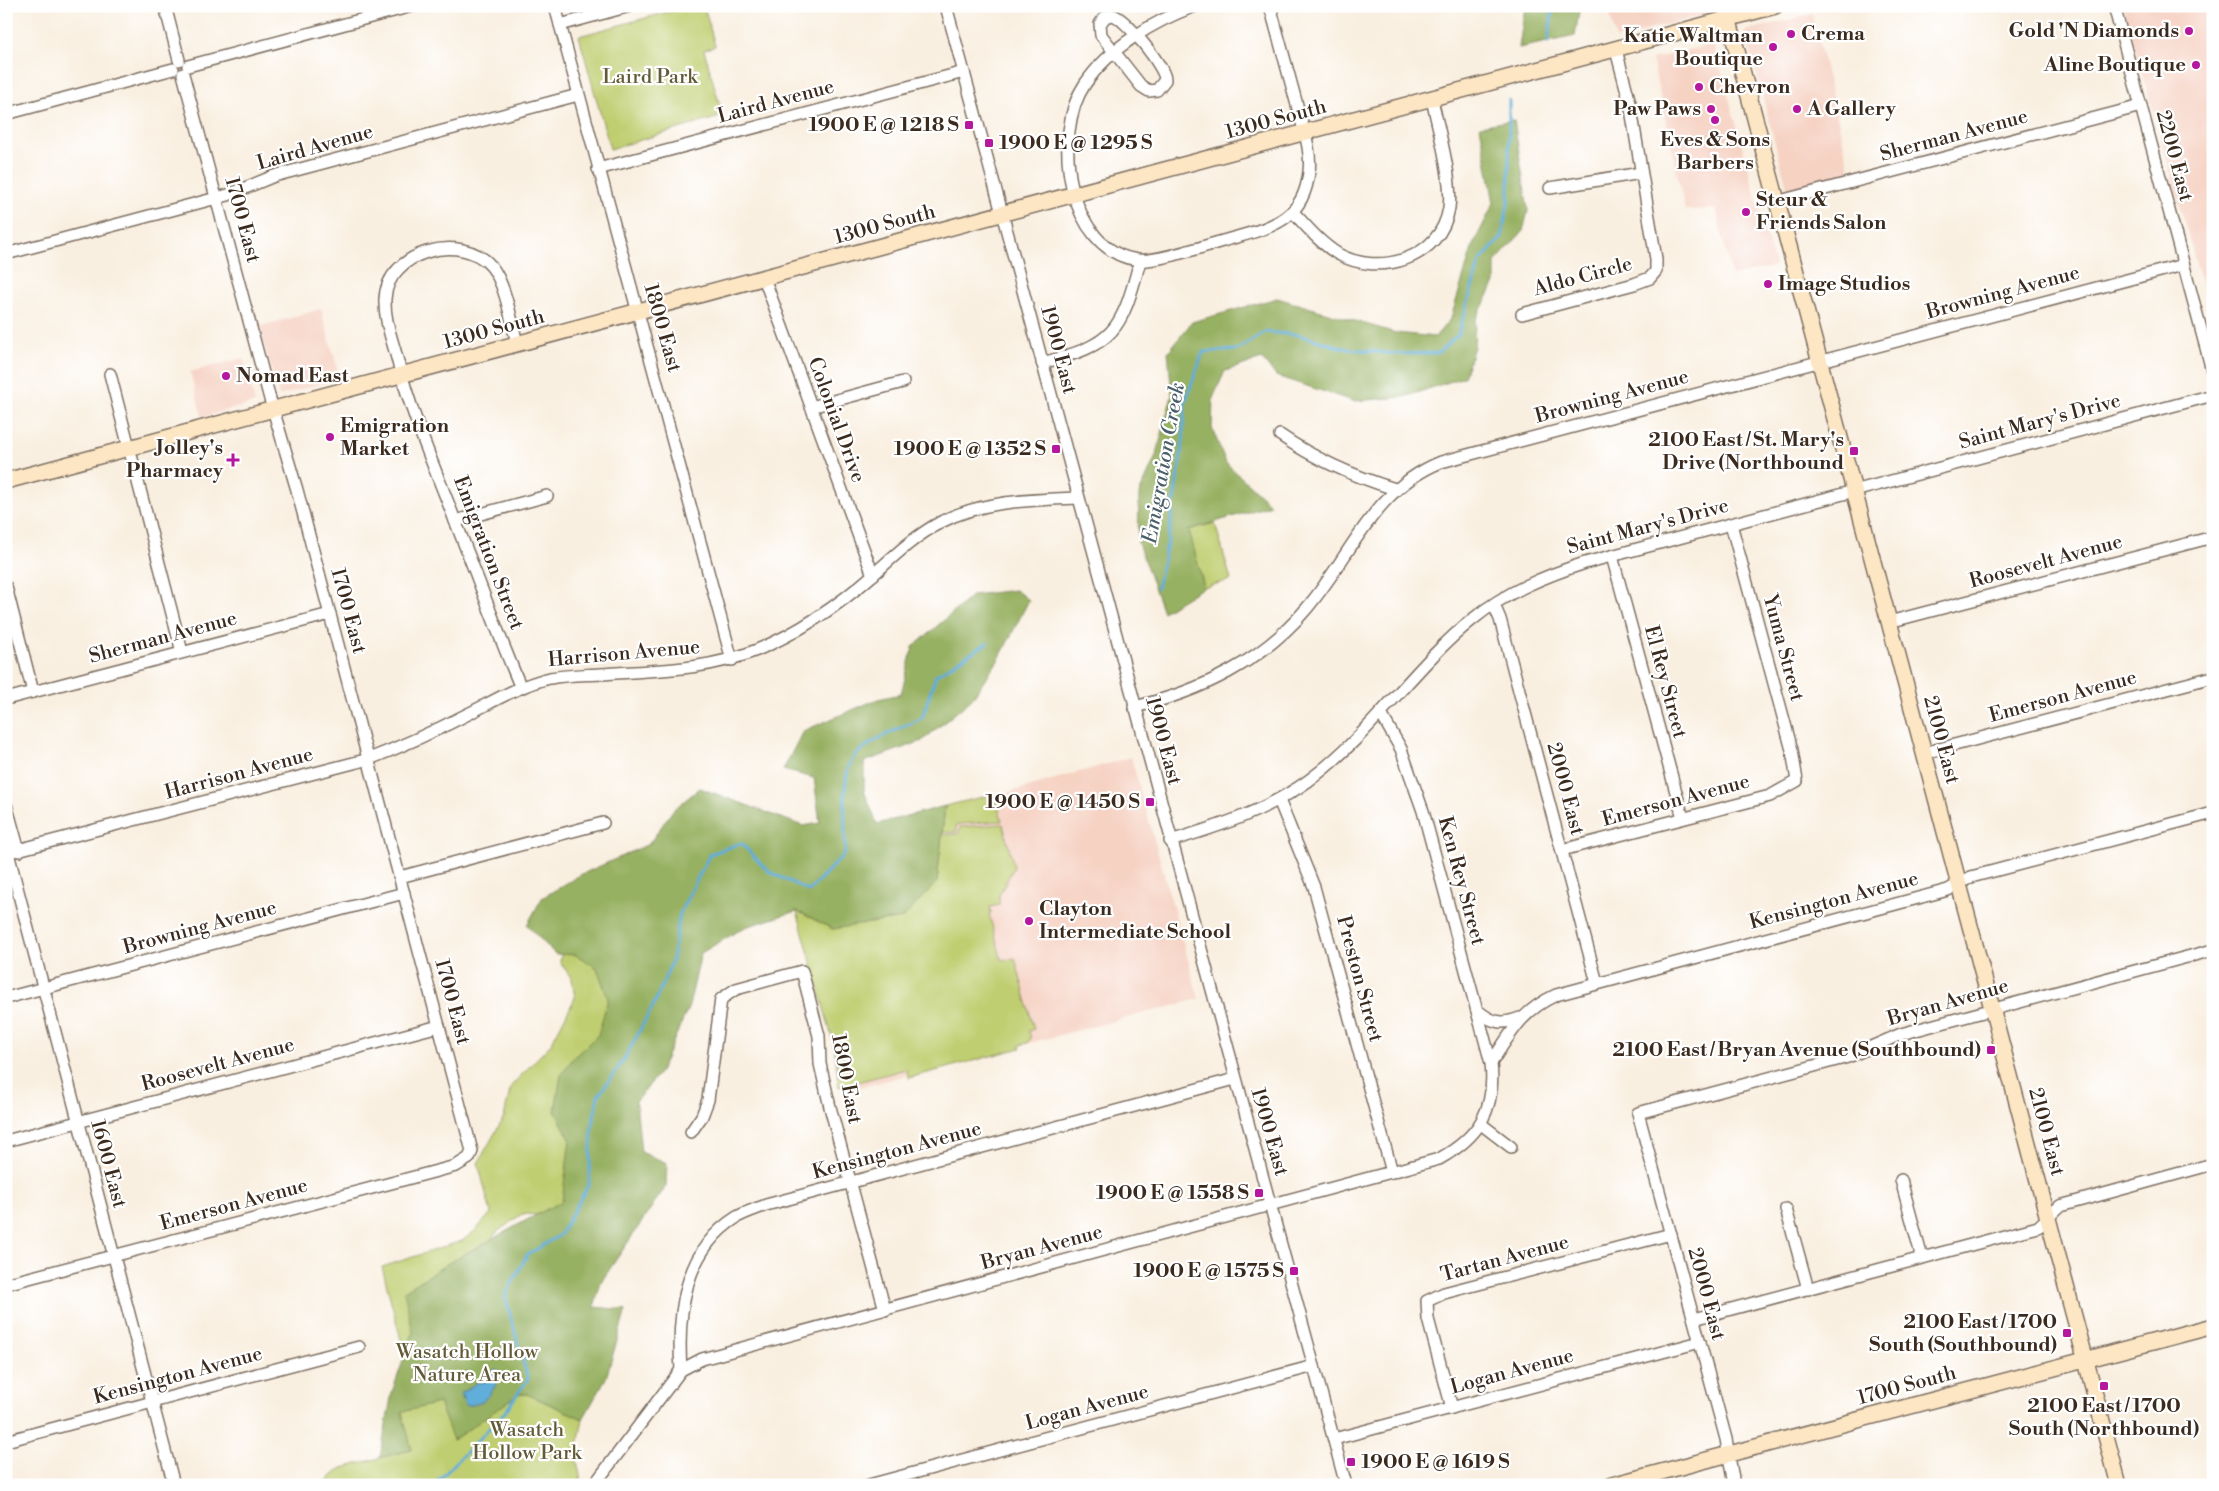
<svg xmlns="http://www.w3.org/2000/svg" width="2219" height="1491" font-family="'Libre Bodoni',serif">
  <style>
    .built { fill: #f6d2c3 }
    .green { fill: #bfce70; stroke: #7d7c47 }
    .forest { fill: #97b162; stroke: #696e40 }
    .water { fill: #60aed9; stroke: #4e6c7c }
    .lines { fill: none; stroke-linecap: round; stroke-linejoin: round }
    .stream { stroke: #60aed9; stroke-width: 3 }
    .street-casing { stroke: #7e6f62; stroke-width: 14 }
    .secondary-casing { stroke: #7e6f62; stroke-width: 18 }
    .street { stroke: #fff; stroke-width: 11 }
    .secondary { stroke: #fce6c4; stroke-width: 15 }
    .poi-dot { fill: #b5179e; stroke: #fff; stroke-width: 2 }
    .labels { text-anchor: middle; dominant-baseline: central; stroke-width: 4.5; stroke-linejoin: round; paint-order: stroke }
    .poi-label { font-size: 20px; font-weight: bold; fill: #3b2a1e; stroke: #fff; text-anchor: end }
    .park-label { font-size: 20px; fill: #635b37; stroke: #fff }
    .street-label { font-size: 20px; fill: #3b2a1e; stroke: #fff }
    .water-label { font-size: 21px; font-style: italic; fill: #4a5f69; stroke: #fff }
  </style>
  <rect width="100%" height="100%" fill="#fff"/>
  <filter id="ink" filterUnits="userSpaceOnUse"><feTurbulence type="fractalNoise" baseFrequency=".02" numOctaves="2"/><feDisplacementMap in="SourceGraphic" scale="10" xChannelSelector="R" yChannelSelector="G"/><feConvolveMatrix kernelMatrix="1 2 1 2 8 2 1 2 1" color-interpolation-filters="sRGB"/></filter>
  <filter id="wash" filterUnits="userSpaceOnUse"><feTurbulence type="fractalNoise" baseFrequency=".0096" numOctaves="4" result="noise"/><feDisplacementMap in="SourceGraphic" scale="20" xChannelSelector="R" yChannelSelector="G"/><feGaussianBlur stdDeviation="1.12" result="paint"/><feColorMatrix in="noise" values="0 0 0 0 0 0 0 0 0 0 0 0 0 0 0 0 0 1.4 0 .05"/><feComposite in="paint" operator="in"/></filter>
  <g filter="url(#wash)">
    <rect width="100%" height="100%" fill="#f9efe0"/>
    <g class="built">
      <path d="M 1608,6 L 1709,6 L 1711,13 L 1616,39 Z"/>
      <path d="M 2123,6 L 2213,6 L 2213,323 Z"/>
      <path d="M 1812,14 L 1851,174 L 1788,191 L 1745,31 Z"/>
      <path d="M 1714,44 L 1775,266 L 1732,276 L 1716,209 L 1685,210 L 1652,59 Z"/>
      <path d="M 321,309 L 340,378 L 279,396 L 259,327 Z"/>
      <path d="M 243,358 L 255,403 L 202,417 L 190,372 Z"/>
      <path d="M 1131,757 L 1199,999 L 845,1091 L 815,962 L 833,929 L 937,882 L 954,808 Z"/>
    </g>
    <g class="green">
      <path d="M 690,6 L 704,6 L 715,46 L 704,50 L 723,116 L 610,149 L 579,36 Z"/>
      <path d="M 1215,523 L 1231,580 L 1204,587 L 1188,530 Z"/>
      <path d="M 995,794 L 1002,821 L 960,824 L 956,826 L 956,832 L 942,833 L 945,806 Z"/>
      <path d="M 1003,824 L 1014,867 L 999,895 L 999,905 L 990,907 L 991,913 L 989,914 L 1002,961 L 1015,958 L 1034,1029 L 1029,1031 L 1031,1038 L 1028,1043 L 1020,1045 L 1021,1048 L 909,1078 L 906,1069 L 839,1087 L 834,1045 L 797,911 L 833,929 L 937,882 L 942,835 L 958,834 L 960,827 Z"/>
      <path d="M 639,907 L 571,1140 L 564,1201 L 542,1215 L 522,1214 L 497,1232 L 488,1243 L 453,1440 L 518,1394 L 527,1394 L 583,1419 L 576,1456 L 582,1485 L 321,1485 L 342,1468 L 380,1458 L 395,1432 L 407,1363 L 382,1267 L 462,1241 L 476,1230 L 491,1213 L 478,1163 L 504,1117 L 511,1086 L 551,1044 L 575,998 L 572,979 L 560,962 L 562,950 Z"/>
    </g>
    <g class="forest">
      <path d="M 1525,6 L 1580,6 L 1575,36 L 1519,48 Z"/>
      <path d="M 1514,120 L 1528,211 L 1523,231 L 1495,262 L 1495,283 L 1475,321 L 1474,347 L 1464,377 L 1404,397 L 1353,401 L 1276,376 L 1262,359 L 1225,371 L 1213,398 L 1212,428 L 1226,463 L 1271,505 L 1189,530 L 1204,587 L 1163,612 L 1138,543 L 1139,494 L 1156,456 L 1172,395 L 1168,352 L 1192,322 L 1277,298 L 1396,333 L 1435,337 L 1451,318 L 1473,245 L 1494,203 L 1480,126 Z"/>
      <path d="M 1015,590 L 1029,600 L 999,659 L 971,700 L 922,741 L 864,762 L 864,791 L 877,824 L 945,806 L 937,882 L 903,918 L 833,929 L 797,911 L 745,927 L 701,953 L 689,1006 L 660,1072 L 636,1101 L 641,1152 L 667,1163 L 666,1186 L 601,1282 L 594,1307 L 626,1310 L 606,1378 L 583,1419 L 527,1394 L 519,1394 L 453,1440 L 439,1403 L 402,1412 L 412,1450 L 380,1458 L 392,1392 L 413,1333 L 404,1291 L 455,1259 L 562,1201 L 570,1139 L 555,1111 L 561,1075 L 574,1057 L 598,1035 L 608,999 L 597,968 L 576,955 L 555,954 L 527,925 L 542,898 L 580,875 L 649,844 L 673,810 L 700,788 L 803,826 L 820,823 L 814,778 L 783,770 L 803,731 L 878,699 L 901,694 L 913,647 L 973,595 Z"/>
    </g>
    <path class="water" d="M 495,1369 L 501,1372 C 496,1388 485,1408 465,1405 L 461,1393 L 478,1382 L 486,1382 Z"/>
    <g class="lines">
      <g class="stream">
        <path d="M 1548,42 L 1553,6"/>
        <path d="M 1157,588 L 1168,540 L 1183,443 L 1185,403 L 1203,352 L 1237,350 L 1265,332 L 1299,335 L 1343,348 L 1395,354 L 1438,353 L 1458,335 L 1480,261 L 1502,237 L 1509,198 L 1509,100"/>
        <path d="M 434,1485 L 505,1412 L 528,1379 L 505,1296 L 527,1255 L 560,1235 L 589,1184 L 592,1128 L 598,1096 L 625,1058 L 655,1002 L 672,961 L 680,913 L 710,854 L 741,843 L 768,871 L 809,891 L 845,853 C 846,831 840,772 854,757 C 872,738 899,729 922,718 L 936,675 L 987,643"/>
      </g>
    </g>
  </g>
  <g filter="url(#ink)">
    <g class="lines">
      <g class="street-casing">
        <g id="street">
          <path d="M 165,6 L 179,60"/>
          <path d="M 555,6 L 732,660"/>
          <path d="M 946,6 L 1346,1485"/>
          <path d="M 1195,6 C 1154,21 1110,47 1085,84 C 1051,134 1067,251 1138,260 C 1157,263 1216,242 1237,237 C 1276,226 1304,217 1309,172 C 1312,149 1302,126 1297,105 C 1288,72 1279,39 1270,6"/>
          <path d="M 2114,6 L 2213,374"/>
          <path d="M 1112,15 C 1124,16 1166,68 1165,80 L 1157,90 L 1149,91 L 1141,86 L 1101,35 L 1100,24 L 1105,17 Z"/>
          <path d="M 560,25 L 630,6"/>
          <path d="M 188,66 L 412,6"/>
          <path d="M 6,114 L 173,69"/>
          <path d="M 598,169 L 964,72"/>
          <path d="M 1550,188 L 1641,173"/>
          <path d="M 1776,202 L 2141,106"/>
          <path d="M 1293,212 C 1307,227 1320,243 1338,254 C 1379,277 1441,259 1449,208 C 1453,179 1438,128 1432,99"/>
          <path d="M 6,254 L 228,195 L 274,176 L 578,95"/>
          <path d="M 764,278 L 873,575"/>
          <path d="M 1522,314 L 1634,284 L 1650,278 L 1656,271 L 1656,259 L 1630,103 L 1616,50"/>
          <path d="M 517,344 C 512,323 505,282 491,266 C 461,231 387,252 385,299 C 384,320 393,342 398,362 C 412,416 434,466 454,518 C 477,575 497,632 521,688"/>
          <path d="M 1042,363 C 1115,344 1121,332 1140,261"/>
          <path d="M 110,374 L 182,652"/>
          <path d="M 811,407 L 903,382"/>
          <path d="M 1280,435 C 1316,460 1353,476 1395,489"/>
          <path d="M 455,521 L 547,496"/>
          <path d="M 1612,556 L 1683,818"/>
          <path d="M 6,587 L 33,692"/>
          <path d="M 1494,605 L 1500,619 L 1597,983"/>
          <path d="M 1889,622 L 2213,537"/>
          <path d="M 6,699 L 330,614"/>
          <path d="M 1134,707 C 1200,692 1263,661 1307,608 C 1352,555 1372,490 1441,462 L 2183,265"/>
          <path d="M 1924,753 L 2213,677"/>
          <path d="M 1279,800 L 1314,887 L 1392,1172"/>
          <path d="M 6,804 L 19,851"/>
          <path d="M 1170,841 C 1220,826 1266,811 1308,781 C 1371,735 1413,667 1473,619 C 1506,592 1545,576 1585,563 L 2213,395"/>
          <path d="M 1562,850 L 1770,796 L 1797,781 L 1792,750 L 1731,524"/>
          <path d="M 6,853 L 369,759 C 403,746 435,731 468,714 C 494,701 520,685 550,678 C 566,675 583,675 600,674 C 654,670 706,671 757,650 C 800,632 839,605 874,574 C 895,555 915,536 941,522 C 983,500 1032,500 1078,498"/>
          <path d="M 8,853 L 174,1485"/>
          <path d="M 400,877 L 603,823"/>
          <path d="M 6,998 L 404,893"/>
          <path d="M 1477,1010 C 1492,1023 1502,1025 1520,1018"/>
          <path d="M 1491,1063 C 1511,1033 1521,1011 1556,995 L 1948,890 L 1971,877 L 2213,813"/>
          <path d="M 1481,1124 L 1511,1147"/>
          <path d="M 691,1132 L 702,1116 L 708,1100 L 721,999 L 736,989 L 802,971 L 819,1036 L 820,1064 L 830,1107 L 885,1310"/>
          <path d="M 6,1141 L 439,1026"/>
          <path d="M 1901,1180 L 1922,1258"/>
          <path d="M 1786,1209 L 1808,1289"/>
          <path d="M 6,1284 L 456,1166 L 469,1158 L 472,1151 L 297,490 L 270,399 L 183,74"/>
          <path d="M 1694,1319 L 2038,1227 L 2060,1206 L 2213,1164"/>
          <path d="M 681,1370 C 677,1313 684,1250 737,1217 C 746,1212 756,1209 766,1205 L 1235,1079"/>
          <path d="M 1452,1408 L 1428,1319 L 1427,1301 L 1444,1293 L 1671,1234"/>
          <path d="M 1334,1439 L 1700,1342"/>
          <path d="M 6,1441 L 359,1347"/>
          <path d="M 594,1485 L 681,1370 L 702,1359 L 1439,1159 C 1479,1137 1496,1110 1491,1063 L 1423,811 L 1401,749 L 1381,714"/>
          <path d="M 869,1485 L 1314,1366"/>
          <path d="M 1734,1485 L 1726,1439 L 1638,1113 L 1848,1057 L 1901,1034 L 2213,950"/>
        </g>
      </g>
      <g class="secondary-casing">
        <g id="secondary">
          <path d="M 1725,6 L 2119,1485"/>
          <path d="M 6,481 L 1775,6"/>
          <path d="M 1612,1485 L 2213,1326"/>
        </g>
      </g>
      <use href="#street" class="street"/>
      <use href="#secondary" class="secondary"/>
    </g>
  </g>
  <g class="poi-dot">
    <circle cx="2189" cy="31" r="5"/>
    <circle cx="1791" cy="34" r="5"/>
    <circle cx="1773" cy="47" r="5"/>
    <circle cx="2196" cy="65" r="5"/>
    <circle cx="1699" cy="87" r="5"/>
    <circle cx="1711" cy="109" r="5"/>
    <circle cx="1797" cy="109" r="5"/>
    <circle cx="1715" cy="120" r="5"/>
    <rect x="964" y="120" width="10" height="10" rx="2.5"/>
    <rect x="984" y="138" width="10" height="10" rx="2.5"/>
    <circle cx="1746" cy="212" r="5"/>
    <circle cx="1768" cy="284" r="5"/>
    <circle cx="226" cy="376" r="5"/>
    <circle cx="330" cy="437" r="5"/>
    <rect x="1051" y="444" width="10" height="10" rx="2.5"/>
    <rect x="1849" y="446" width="10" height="10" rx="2.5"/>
    <path d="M230.5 452.5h5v5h5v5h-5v5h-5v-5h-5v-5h5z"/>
    <rect x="1145" y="797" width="10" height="10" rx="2.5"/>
    <circle cx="1029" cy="921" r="5"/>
    <rect x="1986" y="1045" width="10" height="10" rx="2.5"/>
    <rect x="1254" y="1188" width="10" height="10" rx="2.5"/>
    <rect x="1289" y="1266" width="10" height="10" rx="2.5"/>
    <rect x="2062" y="1328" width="10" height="10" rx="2.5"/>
    <rect x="2099" y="1381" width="10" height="10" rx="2.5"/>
    <rect x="1346" y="1457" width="10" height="10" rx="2.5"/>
  </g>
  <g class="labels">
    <g class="poi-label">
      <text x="2179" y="31">Gold 'N Diamonds</text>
      <text x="1801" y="34" text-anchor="start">Crema</text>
      <text x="1763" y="36">Katie Waltman<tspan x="1763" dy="23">Boutique</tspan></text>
      <text x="2186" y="65">Aline Boutique</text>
      <text x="1709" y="87" text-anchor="start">Chevron</text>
      <text x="1701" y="109">Paw Paws</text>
      <text x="1807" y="109" text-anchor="start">A Gallery</text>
      <text x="959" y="125">1900 E @ 1218 S</text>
      <text x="1715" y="140" text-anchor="middle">Eves &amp; Sons<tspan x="1715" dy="23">Barbers</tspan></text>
      <text x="999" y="143" text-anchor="start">1900 E @ 1295 S</text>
      <text x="1756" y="200" text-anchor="start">Steur &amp;<tspan x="1756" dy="23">Friends Salon</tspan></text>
      <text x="1778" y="284" text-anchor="start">Image Studios</text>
      <text x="236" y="376" text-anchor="start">Nomad East</text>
      <text x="340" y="426" text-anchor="start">Emigration<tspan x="340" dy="23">Market</tspan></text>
      <text x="1844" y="440">2100 East / St. Mary's<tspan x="1844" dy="23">Drive (Northbound</tspan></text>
      <text x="223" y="448">Jolley's<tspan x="223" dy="23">Pharmacy</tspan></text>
      <text x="1046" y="449">1900 E @ 1352 S</text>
      <text x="1140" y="802">1900 E @ 1450 S</text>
      <text x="1039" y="909" text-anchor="start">Clayton<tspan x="1039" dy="23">Intermediate School</tspan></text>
      <text x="1981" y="1050">2100 East / Bryan Avenue (Southbound)</text>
      <text x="1249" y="1193">1900 E @ 1558 S</text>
      <text x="1284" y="1271">1900 E @ 1575 S</text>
      <text x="2057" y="1322">2100 East / 1700<tspan x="2057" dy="23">South (Southbound)</tspan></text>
      <text x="2104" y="1406" text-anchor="middle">2100 East / 1700<tspan x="2104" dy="23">South (Northbound)</tspan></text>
      <text x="1361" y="1462" text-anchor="start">1900 E @ 1619 S</text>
    </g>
    <g class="park-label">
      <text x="650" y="77">Laird Park</text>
      <text x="467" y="1352">Wasatch Hollow<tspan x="467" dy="23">Nature Area</tspan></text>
      <text x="527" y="1430">Wasatch<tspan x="527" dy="23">Hollow Park</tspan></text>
    </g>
    <g class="street-label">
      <text transform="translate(776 102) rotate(-15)">Laird Avenue</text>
      <text transform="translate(1276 120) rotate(-15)">1300 South</text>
      <text transform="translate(1954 136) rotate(-15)">Sherman Avenue</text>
      <text transform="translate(315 148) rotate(-16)">Laird Avenue</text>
      <text transform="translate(2174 156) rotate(75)">2200 East</text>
      <text transform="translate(242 220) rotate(75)">1700 East</text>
      <text transform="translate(885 225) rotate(-15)">1300 South</text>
      <text transform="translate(1583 277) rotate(-15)">Aldo Circle</text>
      <text transform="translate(2003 293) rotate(-15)">Browning Avenue</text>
      <text transform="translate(662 328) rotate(74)">1800 East</text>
      <text transform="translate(494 330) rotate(-15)">1300 South</text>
      <text transform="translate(1058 350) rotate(75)">1900 East</text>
      <text transform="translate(1612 397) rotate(-15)">Browning Avenue</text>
      <text transform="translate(836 420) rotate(70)">Colonial Drive</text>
      <text transform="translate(2040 422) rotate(-15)">Saint Mary's Drive</text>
      <text transform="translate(1648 527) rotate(-15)">Saint Mary's Drive</text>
      <text transform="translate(488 553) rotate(69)">Emigration Street</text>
      <text transform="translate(2046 562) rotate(-15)">Roosevelt Avenue</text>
      <text transform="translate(348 611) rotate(75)">1700 East</text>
      <text transform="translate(163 638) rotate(-15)">Sherman Avenue</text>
      <text transform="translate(1783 648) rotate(75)">Yuma Street</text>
      <text transform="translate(624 654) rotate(-5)">Harrison Avenue</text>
      <text transform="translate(1665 682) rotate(75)">El Rey Street</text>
      <text transform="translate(2063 697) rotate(-15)">Emerson Avenue</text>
      <text transform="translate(1941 740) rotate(75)">2100 East</text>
      <text transform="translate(1163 741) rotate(75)">1900 East</text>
      <text transform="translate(239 774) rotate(-15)">Harrison Avenue</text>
      <text transform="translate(1565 789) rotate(75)">2000 East</text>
      <text transform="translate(1676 801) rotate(-15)">Emerson Avenue</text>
      <text transform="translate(1461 881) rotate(75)">Ken Rey Street</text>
      <text transform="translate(1834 901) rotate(-15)">Kensington Avenue</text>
      <text transform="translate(200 928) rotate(-15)">Browning Avenue</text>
      <text transform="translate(1359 979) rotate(75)">Preston Street</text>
      <text transform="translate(452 1002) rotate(75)">1700 East</text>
      <text transform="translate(1948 1003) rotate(-16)">Bryan Avenue</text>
      <text transform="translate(218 1065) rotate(-15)">Roosevelt Avenue</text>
      <text transform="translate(846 1079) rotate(79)">1800 East</text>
      <text transform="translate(1269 1132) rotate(74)">1900 East</text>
      <text transform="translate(2046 1132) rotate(75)">2100 East</text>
      <text transform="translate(897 1151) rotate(-15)">Kensington Avenue</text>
      <text transform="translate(108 1164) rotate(75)">1600 East</text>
      <text transform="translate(234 1205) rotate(-15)">Emerson Avenue</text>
      <text transform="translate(1042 1248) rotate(-15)">Bryan Avenue</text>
      <text transform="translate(1505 1259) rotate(-15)">Tartan Avenue</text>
      <text transform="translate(1706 1294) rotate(75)">2000 East</text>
      <text transform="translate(1512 1372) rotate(-15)">Logan Avenue</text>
      <text transform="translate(178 1376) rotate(-15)">Kensington Avenue</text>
      <text transform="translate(1907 1386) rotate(-15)">1700 South</text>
      <text transform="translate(1087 1408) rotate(-15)">Logan Avenue</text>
    </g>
    <g class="water-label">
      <text transform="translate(1164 463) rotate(-80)">Emigration Creek</text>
    </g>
  </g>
  <rect width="2219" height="1491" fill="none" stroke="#fff" stroke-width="25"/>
</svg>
